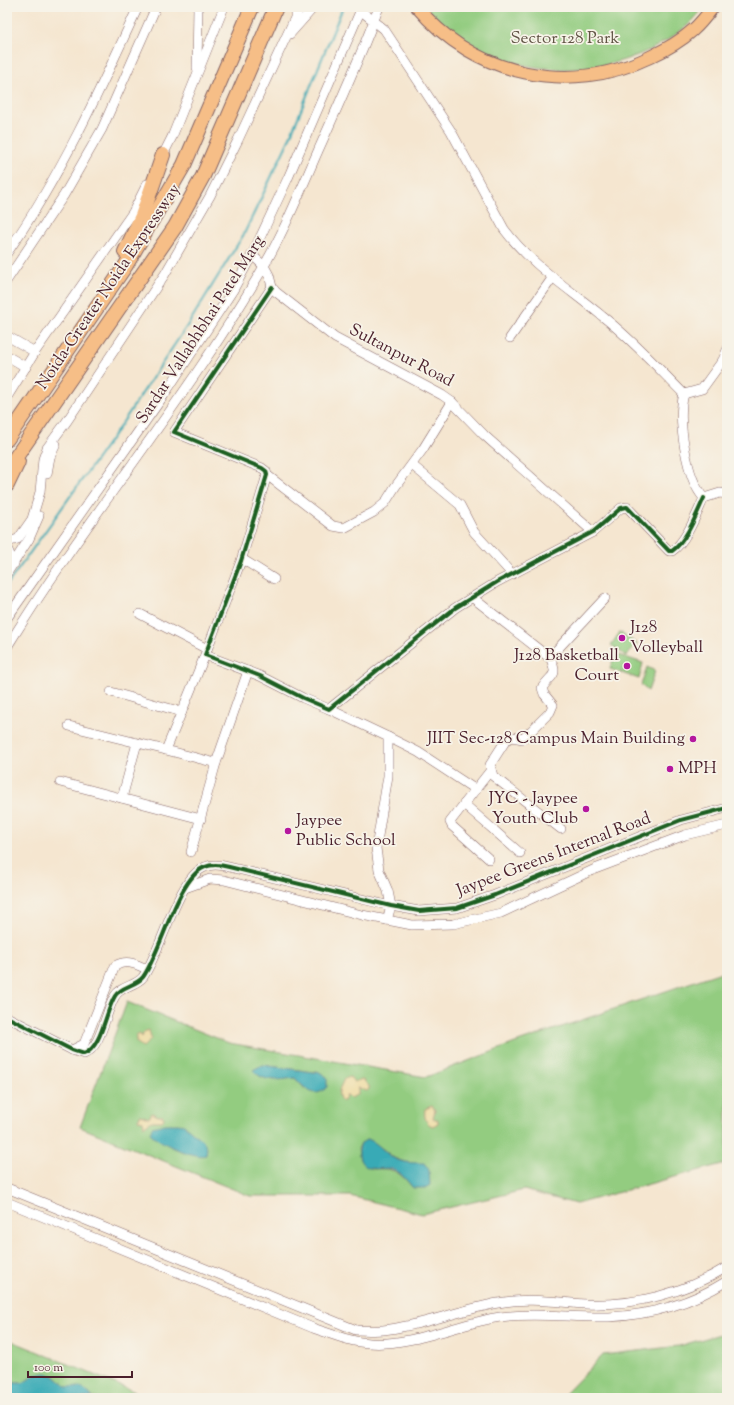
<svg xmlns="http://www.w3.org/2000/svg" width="734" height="1405" font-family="'Sorts Mill Goudy',serif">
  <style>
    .green { fill: #93cc80; stroke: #6e7656; fill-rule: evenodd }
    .sand { fill: #eeda9e; stroke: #9c7c64 }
    .water { fill: #39aab6; stroke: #426470 }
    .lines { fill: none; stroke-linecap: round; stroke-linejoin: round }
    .stream { stroke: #39aab6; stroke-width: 2 }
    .minor-casing { stroke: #866565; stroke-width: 10 }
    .major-casing { stroke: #866565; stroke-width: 14 }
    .highway-casing { stroke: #866565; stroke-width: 16 }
    .minor { stroke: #fff; stroke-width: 9 }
    .major { stroke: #f6be87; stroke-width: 12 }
    .highway { stroke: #f6be87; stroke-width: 14 }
    .cycleway-casing { stroke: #f7f3e8; stroke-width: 6 }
    .cycleway { stroke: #1b5e20; stroke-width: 4 }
    .poi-dot { fill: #b5179e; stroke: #f7f3e8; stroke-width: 1.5 }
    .labels { text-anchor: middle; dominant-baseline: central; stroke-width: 3.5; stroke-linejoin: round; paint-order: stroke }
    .park-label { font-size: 17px; fill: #605344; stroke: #f7f3e8 }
    .street-label { font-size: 17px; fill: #4a1f2b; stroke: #f7f3e8 }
    .poi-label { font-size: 17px; fill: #4a1f2b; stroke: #f7f3e8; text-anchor: start }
  </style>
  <rect width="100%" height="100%" fill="#f7f3e8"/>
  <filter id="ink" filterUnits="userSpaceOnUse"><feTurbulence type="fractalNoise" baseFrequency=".025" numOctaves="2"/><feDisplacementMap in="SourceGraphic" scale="8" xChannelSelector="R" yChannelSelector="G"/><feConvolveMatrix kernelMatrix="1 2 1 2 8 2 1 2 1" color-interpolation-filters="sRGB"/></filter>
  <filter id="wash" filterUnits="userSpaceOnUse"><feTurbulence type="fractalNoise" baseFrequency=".012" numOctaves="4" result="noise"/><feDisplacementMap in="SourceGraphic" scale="16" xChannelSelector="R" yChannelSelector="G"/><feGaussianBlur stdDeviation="0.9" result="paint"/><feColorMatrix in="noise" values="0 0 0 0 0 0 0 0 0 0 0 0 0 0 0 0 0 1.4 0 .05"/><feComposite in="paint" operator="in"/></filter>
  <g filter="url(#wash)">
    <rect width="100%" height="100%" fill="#f5e6d0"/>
    <g class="green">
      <path d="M 426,7 L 704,7 C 699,13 694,20 688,25 C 612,89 491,84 426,7 Z"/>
      <path d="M 620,632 L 637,644 L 626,656 L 611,645 Z"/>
      <path d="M 615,654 L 643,663 L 639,679 L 610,669 Z"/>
      <path d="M 647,667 L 655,671 L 648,691 L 641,685 Z"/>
      <path d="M 727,970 L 727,1165 L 722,1164 L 576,1204 L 524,1190 L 422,1214 L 350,1196 L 250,1196 L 80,1127 L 127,1002 L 229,1043 L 426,1077 L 515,1043 ZM 262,1065 L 321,1073 L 305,1089 L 295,1078 ZM 361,1143 L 383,1149 L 394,1158 L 407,1163 L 424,1164 L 413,1188 C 398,1170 393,1168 371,1169 L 360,1160 L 358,1149 Z"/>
      <path d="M 727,1332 L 727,1398 L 561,1398 L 603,1355 L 679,1346 Z"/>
      <path d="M 7,1339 L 150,1398 L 93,1398 C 85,1388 80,1386 67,1387 L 54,1376 L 35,1375 L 23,1383 L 7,1383 Z"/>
    </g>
    <g class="sand">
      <path d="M 149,1030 L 151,1039 L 143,1047 L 136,1042 L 136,1036 L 140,1034 L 142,1037 L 144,1032 Z"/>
      <path d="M 350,1077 L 354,1082 L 362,1079 L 369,1086 L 369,1089 L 367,1091 L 358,1088 L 358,1094 L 351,1098 L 347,1095 L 344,1101 L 342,1101 C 335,1095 341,1086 344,1079 Z"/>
      <path d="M 432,1106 L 435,1110 L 433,1118 L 438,1120 L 438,1123 L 433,1126 C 425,1124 424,1116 425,1109 Z"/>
      <path d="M 152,1113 L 158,1116 L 163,1116 L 164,1119 L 162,1121 L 152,1121 L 144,1126 L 143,1121 L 138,1120 L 140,1115 L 149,1118 Z"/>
    </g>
    <g class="water">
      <path d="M 262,1065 L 321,1073 L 327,1077 L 327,1087 C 315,1100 305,1089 295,1078 C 280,1080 263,1083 253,1070 Z"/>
      <path d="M 165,1124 L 178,1124 L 184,1125 L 204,1142 L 207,1147 L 206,1155 C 193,1159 160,1143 150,1133 L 152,1127 Z"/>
      <path d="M 368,1139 C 377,1143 381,1148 388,1154 C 397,1163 412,1163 424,1163 L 429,1170 L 430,1185 L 425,1188 L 413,1188 C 407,1181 401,1172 392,1169 C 385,1167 377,1170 370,1168 C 358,1165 357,1152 361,1143 Z"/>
      <path d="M 46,1373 L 54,1376 L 67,1387 C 80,1386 85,1388 93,1398 L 7,1398 L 7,1383 L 23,1383 L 35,1375 Z"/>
    </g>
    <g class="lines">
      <path class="stream" d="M 7,585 L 121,425 L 189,323 L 244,234 L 288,142 L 343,7"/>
    </g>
  </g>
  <g filter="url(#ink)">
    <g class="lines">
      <g class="minor-casing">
        <g id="minor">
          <path d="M 360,10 L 384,29 L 390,38 L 451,131 L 504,229 C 530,264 568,288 602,316 C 632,339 658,368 684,394"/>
          <path d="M 290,34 L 314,7"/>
          <path d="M 197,68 L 198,7"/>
          <path d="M 161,159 L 172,137 L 224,7"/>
          <path d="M 7,253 C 61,175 99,92 138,7"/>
          <path d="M 252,255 L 264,266 L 269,275 L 272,287 L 276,292 L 335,338 L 442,395 L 452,402 L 484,435 L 593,532"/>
          <path d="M 7,280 L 64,195 L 102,129 L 156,7"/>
          <path d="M 272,287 L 174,432 L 262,468 L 266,471 L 267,475 L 241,561 L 205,655 L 260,676 L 303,698 L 329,709 L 455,608 L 497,582 L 593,532 L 621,508 L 627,507 L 669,551 L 672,551 C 686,542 697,513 704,498"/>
          <path d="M 7,336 L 35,352"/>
          <path d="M 510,338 L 553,277"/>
          <path d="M 7,356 L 26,367"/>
          <path d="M 684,394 C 677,418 686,479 704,498 L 720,493 L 727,494"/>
          <path d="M 684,394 L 702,389 L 723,360 L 727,350"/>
          <path d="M 7,397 L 35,352 L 133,212 L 147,184"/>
          <path d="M 412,465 L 460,505 L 474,532 L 512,574"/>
          <path d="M 47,474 L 50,457 L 56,444"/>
          <path d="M 267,475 L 333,526 L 344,528 L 374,512 L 385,503 L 395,487 L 423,449 L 452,402"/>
          <path d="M 7,542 L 18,539 L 32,519 L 40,492 L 43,459 L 47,448 L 67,421 L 165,274 L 210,196 L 238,140 L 300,7"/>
          <path d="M 7,548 L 14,564"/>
          <path d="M 242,559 L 274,579"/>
          <path d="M 7,573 L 29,539 L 39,516"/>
          <path d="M 473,598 L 551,659"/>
          <path d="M 140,614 L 207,649"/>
          <path d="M 7,618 L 164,395 L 233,290 L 252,255 L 288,178 L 362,7"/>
          <path d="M 7,647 C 86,519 184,403 260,273 C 283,234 300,192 318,151 C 339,104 361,56 379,7"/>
          <path d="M 205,655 L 166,750 L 216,763"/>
          <path d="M 111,692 L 182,712"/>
          <path d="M 329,709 L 388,737 L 388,776 L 376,848 L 379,870 L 388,891 L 391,906 L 387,920"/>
          <path d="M 69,726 L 166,750"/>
          <path d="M 388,737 L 418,752 L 476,790"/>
          <path d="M 60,782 L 201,819"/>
          <path d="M 122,798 L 137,743"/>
          <path d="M 464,804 L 520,853"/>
          <path d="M 561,829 L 493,776 L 490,765 L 506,740 L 512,737 L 523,739 L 550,712 L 553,705 L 544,694 L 542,688 C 552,673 558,678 551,659 L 551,656 L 605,598"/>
          <path d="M 191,852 L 216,763 L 248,671"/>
          <path d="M 489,859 L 452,826 L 450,822 L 490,771"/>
          <path d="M 185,888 L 210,879 L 224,880 L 362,915 L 412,925 L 453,924 L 501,913 L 595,869 L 685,835 L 727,825"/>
          <path d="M 7,1017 L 72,1050 L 84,1054 C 102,1047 105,1012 115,996 C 121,986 136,986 143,977 C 161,952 178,877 205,867 C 212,864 221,865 229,867 L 391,906 L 419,911 L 457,908 L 495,895 L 681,820 L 727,808"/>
          <path d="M 72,1050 L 84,1044 L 115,966 C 127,959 135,964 147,969"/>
          <path d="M 7,1188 L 356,1330 C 364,1330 374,1331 383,1330 C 422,1326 459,1310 498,1303 C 527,1297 556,1302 585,1304 C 635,1306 685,1293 727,1267"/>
          <path d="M 7,1202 L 313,1328 C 331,1334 350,1342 369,1343 C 409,1347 460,1323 500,1317 C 536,1312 572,1318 609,1317 C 650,1315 692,1303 727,1281"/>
        </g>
      </g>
      <g class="major-casing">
        <path id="major" d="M 417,7 C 475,76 569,96 650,57 C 665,50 681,41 693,30 C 701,23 707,15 713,7"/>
      </g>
      <g class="highway-casing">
        <g id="highway">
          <path d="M 125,252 L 142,216 L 163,155"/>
          <path d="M 7,439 L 126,265 L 184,165 L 252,7"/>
          <path d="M 7,470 L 175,227 L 203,176 L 276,7"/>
          <path d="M 7,485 L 18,462"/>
        </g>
      </g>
      <use href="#minor" class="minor"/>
      <use href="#major" class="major"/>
      <use href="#highway" class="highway"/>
      <g class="cycleway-casing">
        <g id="cycleway">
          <path d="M 272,287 L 174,432 L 262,468 L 266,471 L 267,475 L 241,561 L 205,655 L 260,676 L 303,698 L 329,709 L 455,608 L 497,582 L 593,532 L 621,508 L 627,507 L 669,551 L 672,551 C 686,542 697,513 704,498"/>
          <path d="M 7,1017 L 72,1050 L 84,1054 C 102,1047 105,1012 115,996 C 121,986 136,986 143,977 C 161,952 178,877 205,867 C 212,864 221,865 229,867 L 391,906 L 419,911 L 457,908 L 495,895 L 681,820 L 727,808"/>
        </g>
      </g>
      <use href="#cycleway" class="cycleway"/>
    </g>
  </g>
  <g class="poi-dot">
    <circle cx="622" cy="638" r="4"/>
    <circle cx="627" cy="666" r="4"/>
    <circle cx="693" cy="739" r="4"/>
    <circle cx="670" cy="769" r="4"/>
    <circle cx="586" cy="809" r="4"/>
    <circle cx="288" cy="831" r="4"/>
  </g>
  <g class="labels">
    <g class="park-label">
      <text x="565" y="39">Sector 128 Park</text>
    </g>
    <g class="street-label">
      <text transform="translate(109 287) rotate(-56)">Noida-Greater Noida Expressway</text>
      <text transform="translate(201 330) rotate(-57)">Sardar Vallabhbhai Patel Marg</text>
      <text transform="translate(401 356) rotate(28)">Sultanpur Road</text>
      <text transform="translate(554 855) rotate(-21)">Jaypee Greens Internal Road</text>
    </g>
    <g class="poi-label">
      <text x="630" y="628">J128<tspan x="630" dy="20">Volleyball</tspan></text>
      <text x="619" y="656" text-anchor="end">J128 Basketball<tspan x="619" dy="20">Court</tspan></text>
      <text x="685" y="739" text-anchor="end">JIIT Sec-128 Campus Main Building</text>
      <text x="678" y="769">MPH</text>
      <text x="578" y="799" text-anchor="end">JYC - Jaypee<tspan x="578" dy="20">Youth Club</tspan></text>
      <text x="296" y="821">Jaypee<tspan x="296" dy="20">Public School</tspan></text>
    </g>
  </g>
  <rect width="734" height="1405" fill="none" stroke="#f7f3e8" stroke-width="24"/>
  <path d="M28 1371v6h104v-6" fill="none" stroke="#4a1f2b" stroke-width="2"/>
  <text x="34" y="1371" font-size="12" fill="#4a1f2b" stroke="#f7f3e8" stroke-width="3" paint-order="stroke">100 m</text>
</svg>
